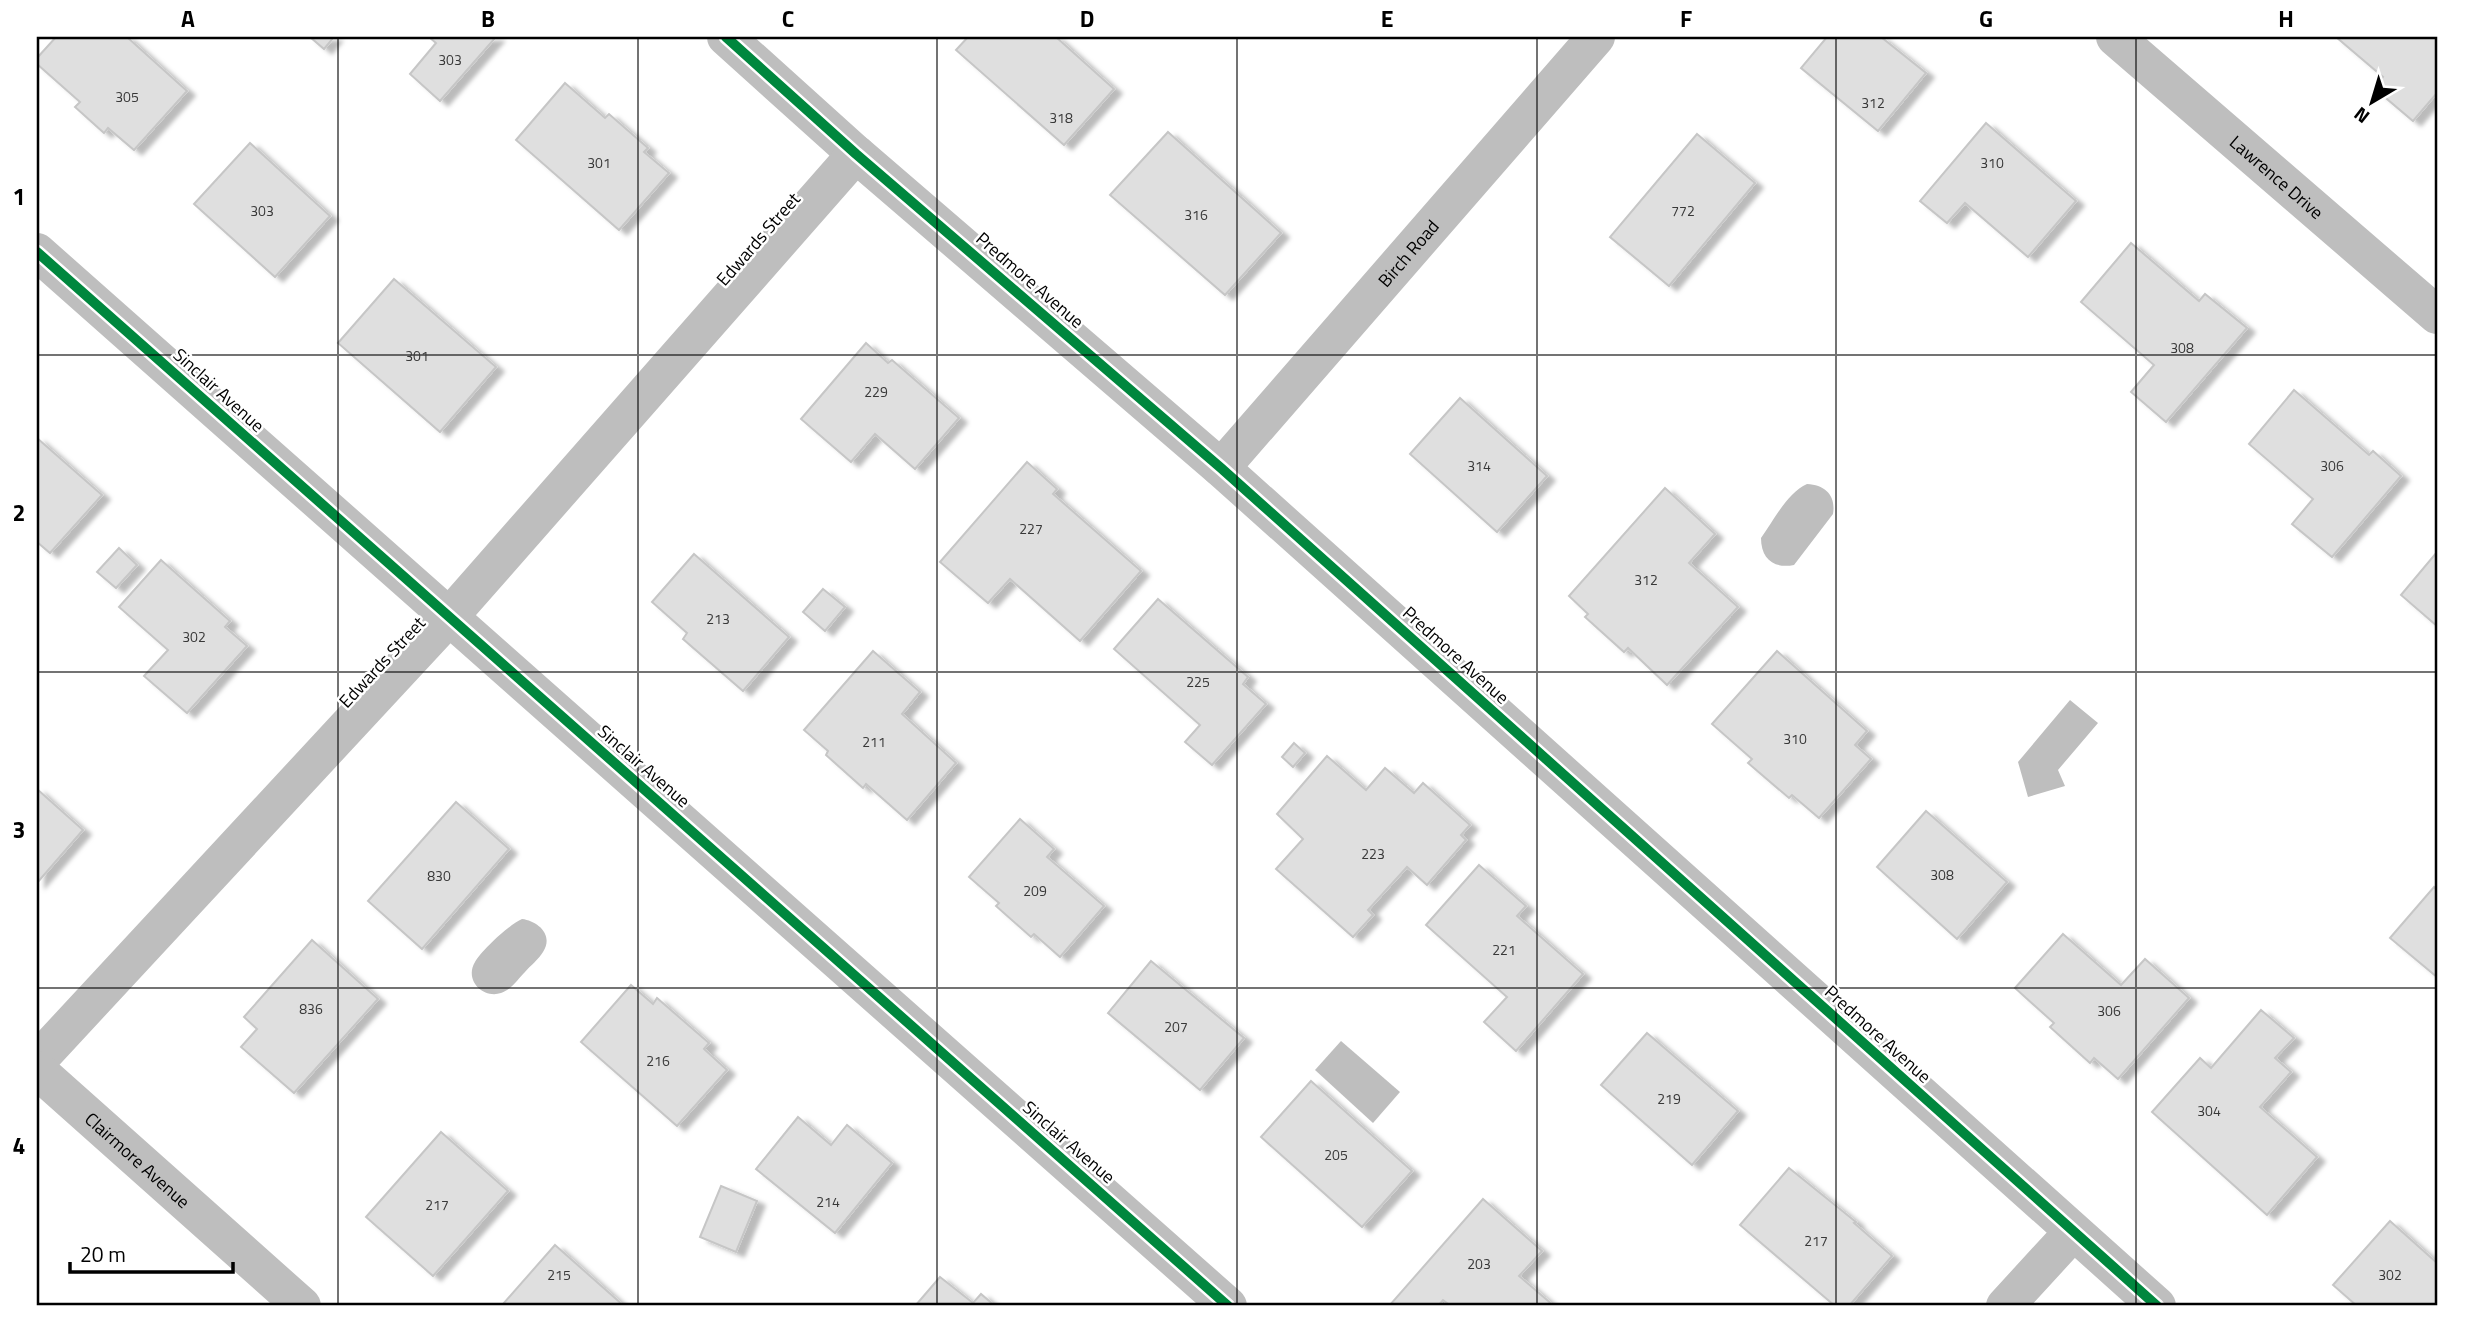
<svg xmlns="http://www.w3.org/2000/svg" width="2474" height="1343" font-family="'Titillium Web',sans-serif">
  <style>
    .water { fill: #bebebe }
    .building { fill: #dfdfdf; stroke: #c6c6c6; stroke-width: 2; filter: url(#shadow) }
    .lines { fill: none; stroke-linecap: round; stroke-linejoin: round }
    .street { stroke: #bebebe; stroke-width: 38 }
    .cycleway-casing { stroke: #fff; stroke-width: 15 }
    .cycleway { stroke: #00873e; stroke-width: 10 }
    .grid { fill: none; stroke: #000; stroke-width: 2; stroke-opacity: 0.55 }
    .labels { text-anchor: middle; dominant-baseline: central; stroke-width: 5; stroke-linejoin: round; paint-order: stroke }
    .number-label { font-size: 14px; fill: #383838 }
    .street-label { font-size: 18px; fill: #000; stroke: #fff }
    .neatline { fill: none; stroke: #000; stroke-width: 2.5 }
    .grid-label { font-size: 23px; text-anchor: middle; font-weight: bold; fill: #000 }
  </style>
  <defs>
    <filter id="shadow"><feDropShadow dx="8" dy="4.5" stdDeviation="2" flood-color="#0004"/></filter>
  </defs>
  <rect width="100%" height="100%" fill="#fff"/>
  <g class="water">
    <path d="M 1807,484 C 1826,485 1836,496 1833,514 L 1794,565 C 1774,569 1761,559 1761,538 C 1774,520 1787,493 1807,484 Z"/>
    <path d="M 2070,700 L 2098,723 L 2058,770 L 2065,786 L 2028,797 L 2018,762 Z"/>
    <path d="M 522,919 C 538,921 554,935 543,952 C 539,959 530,966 525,972 C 518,979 511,990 501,993 C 483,999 464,980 475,962 C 482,950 510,924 522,919 Z"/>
    <path d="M 1341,1041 L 1400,1092 L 1373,1123 L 1315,1070 Z"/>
  </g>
  <g class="building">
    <path d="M 56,37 L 127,37 L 187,91 L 134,150 L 108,128 L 104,133 L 75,107 L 80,102 L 37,64 L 37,58 Z"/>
    <path d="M 310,37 L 334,37 L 324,49 Z"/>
    <path d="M 429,37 L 496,37 L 440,101 L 410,74 L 436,43 Z"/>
    <path d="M 968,37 L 1056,37 L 1114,89 L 1064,145 L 956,50 Z"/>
    <path d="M 1827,37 L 1881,37 L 1926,73 L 1878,131 L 1801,68 Z"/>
    <path d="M 2336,37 L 2437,37 L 2437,93 L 2413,121 L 2374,88 L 2383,77 Z"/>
    <path d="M 565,83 L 605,118 L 609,114 L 648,148 L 644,152 L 669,173 L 619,230 L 516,140 Z"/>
    <path d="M 1986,123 L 2076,201 L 2028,257 L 1965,203 L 1947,223 L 1920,201 Z"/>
    <path d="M 1168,132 L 1281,233 L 1225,295 L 1110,195 Z"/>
    <path d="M 1697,134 L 1755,183 L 1669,286 L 1610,237 Z"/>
    <path d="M 250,143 L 330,216 L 275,277 L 194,204 Z"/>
    <path d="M 2131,243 L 2199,301 L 2205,294 L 2247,328 L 2166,422 L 2131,392 L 2154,365 L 2081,302 Z"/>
    <path d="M 394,279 L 496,367 L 440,432 L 338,343 Z"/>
    <path d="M 866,343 L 888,363 L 892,360 L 959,418 L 915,469 L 875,434 L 851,462 L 801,419 Z"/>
    <path d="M 2294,390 L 2369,455 L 2373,451 L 2401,476 L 2332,557 L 2292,524 L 2313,499 L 2249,444 Z"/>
    <path d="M 1460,398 L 1547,476 L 1497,532 L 1410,454 Z"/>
    <path d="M 37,438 L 102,495 L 50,553 L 37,542 Z"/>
    <path d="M 1027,462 L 1057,489 L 1053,494 L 1141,571 L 1080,641 L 1010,579 L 988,603 L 940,562 Z"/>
    <path d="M 1665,488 L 1715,534 L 1689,563 L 1738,607 L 1667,685 L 1628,648 L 1624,652 L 1585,617 L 1588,614 L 1569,596 Z"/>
    <path d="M 119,548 L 137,565 L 116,588 L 97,572 Z"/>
    <path d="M 2437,552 L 2437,626 L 2401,595 Z"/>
    <path d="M 694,554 L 789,637 L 743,691 L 683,639 L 687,633 L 652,602 Z"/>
    <path d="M 161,560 L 230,621 L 225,627 L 247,646 L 187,713 L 144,676 L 168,650 L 119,607 Z"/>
    <path d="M 823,589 L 845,607 L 825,631 L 803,612 Z"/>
    <path d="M 1158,599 L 1248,677 L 1243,684 L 1266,704 L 1212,765 L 1185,742 L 1200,725 L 1114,649 Z"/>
    <path d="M 873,651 L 920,692 L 902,714 L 956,763 L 907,820 L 866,784 L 863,788 L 826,755 L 828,751 L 804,730 Z"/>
    <path d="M 1777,651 L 1867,731 L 1855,745 L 1871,759 L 1819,818 L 1792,795 L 1789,798 L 1748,763 L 1752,759 L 1712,724 Z"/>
    <path d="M 1294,743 L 1305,753 L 1293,767 L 1282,757 Z"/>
    <path d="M 1327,756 L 1366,790 L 1385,768 L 1414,793 L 1423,783 L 1470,825 L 1461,835 L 1466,840 L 1427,885 L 1407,867 L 1368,910 L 1373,915 L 1353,937 L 1276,869 L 1303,839 L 1277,814 Z"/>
    <path d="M 37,789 L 83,830 L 37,883 Z"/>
    <path d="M 456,802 L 509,849 L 422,949 L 368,901 Z"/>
    <path d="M 1926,811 L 2007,882 L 1957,939 L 1877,867 Z"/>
    <path d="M 1020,819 L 1054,849 L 1047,857 L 1104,906 L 1060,957 L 1034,934 L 1031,937 L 996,906 L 999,903 L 969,877 Z"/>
    <path d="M 1479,865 L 1526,906 L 1517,916 L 1583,974 L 1516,1051 L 1484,1022 L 1507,997 L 1426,925 Z"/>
    <path d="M 2434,887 L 2437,890 L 2437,977 L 2390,938 Z"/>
    <path d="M 2063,934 L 2121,985 L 2145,959 L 2189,998 L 2118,1079 L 2094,1058 L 2090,1063 L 2050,1027 L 2054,1023 L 2015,988 Z"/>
    <path d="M 312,940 L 378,999 L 294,1093 L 241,1047 L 257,1029 L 244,1017 Z"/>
    <path d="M 1151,961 L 1244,1038 L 1200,1090 L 1108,1013 Z"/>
    <path d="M 631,985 L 653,1004 L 657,998 L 709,1043 L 704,1049 L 727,1070 L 677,1126 L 581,1042 Z"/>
    <path d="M 2261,1010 L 2294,1038 L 2275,1058 L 2291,1072 L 2260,1107 L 2317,1157 L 2267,1215 L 2152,1112 L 2200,1058 L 2211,1068 Z"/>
    <path d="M 1647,1033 L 1738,1111 L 1692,1165 L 1601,1085 Z"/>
    <path d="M 1311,1081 L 1412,1171 L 1362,1227 L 1261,1137 Z"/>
    <path d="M 798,1117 L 831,1145 L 847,1125 L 892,1163 L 835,1233 L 756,1169 Z"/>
    <path d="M 441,1132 L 508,1191 L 433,1276 L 366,1217 Z"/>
    <path d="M 1789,1168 L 1856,1222 L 1854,1223 L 1892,1256 L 1849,1306 L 1835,1306 L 1740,1225 Z"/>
    <path d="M 721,1186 L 757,1201 L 736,1252 L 700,1237 Z"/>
    <path d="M 1483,1199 L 1542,1251 L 1519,1276 L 1554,1306 L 1451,1306 L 1443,1300 L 1438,1306 L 1389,1306 Z"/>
    <path d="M 2390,1221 L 2437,1263 L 2437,1306 L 2357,1306 L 2333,1285 Z"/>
    <path d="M 555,1245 L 624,1306 L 506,1306 L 503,1304 Z"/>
    <path d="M 940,1277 L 973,1303 L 981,1294 L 995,1306 L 915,1306 Z"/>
  </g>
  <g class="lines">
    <g class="street">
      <path d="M 726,37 L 856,154 L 1221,468 L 2157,1306"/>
      <path id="s1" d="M 2115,37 L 2437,315"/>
      <path d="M 37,252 L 1228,1306"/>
      <path id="s2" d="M 1221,468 L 1596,37"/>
      <path d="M 37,1061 L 449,617 L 856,154"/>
      <path id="s3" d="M 37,1070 L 302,1306"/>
      <path d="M 2005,1306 L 2073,1232"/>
    </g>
    <g class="cycleway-casing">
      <g id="cycleway">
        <path d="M 726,37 L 856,154 L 1221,468 L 2157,1306"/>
        <path d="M 37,252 L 1228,1306"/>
      </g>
    </g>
    <use href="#cycleway" class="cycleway"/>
  </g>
  <path class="grid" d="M 338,37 L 338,1306M 638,37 L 638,1306M 937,37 L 937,1306M 1237,37 L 1237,1306M 1537,37 L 1537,1306M 1836,37 L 1836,1306M 2136,37 L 2136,1306M 37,355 L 2437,355M 37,672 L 2437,672M 37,988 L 2437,988"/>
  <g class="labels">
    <g class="number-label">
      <text x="450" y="59">303</text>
      <text x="127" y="96">305</text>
      <text x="1873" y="102">312</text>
      <text x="1061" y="117">318</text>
      <text x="599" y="162">301</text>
      <text x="1992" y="162">310</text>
      <text x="262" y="210">303</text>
      <text x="1683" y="210">772</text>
      <text x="1196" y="214">316</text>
      <text x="2182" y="347">308</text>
      <text x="417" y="355">301</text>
      <text x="876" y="391">229</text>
      <text x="1479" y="465">314</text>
      <text x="2332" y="465">306</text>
      <text x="1031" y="528">227</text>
      <text x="1646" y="579">312</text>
      <text x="718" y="618">213</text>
      <text x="194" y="636">302</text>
      <text x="1198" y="681">225</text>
      <text x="1795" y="738">310</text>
      <text x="874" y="741">211</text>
      <text x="1373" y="853">223</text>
      <text x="1942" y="874">308</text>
      <text x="439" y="875">830</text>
      <text x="1035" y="890">209</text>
      <text x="1504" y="949">221</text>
      <text x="311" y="1008">836</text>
      <text x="2109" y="1010">306</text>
      <text x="1176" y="1026">207</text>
      <text x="658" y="1060">216</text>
      <text x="1669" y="1098">219</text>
      <text x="2209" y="1110">304</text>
      <text x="1336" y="1154">205</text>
      <text x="828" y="1201">214</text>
      <text x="437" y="1204">217</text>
      <text x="1816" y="1240">217</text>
      <text x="1479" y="1263">203</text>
      <text x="559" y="1274">215</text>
      <text x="2390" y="1274">302</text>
    </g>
    <g class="street-label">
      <text stroke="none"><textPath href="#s1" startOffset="214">Lawrence Drive</textPath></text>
      <text transform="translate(758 239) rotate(-49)">Edwards Street</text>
      <text stroke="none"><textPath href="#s2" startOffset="285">Birch Road</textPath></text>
      <text transform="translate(1030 280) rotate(41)">Predmore Avenue</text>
      <text transform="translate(219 390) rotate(42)">Sinclair Avenue</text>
      <text transform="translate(1456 655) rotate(42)">Predmore Avenue</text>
      <text transform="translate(382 662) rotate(-47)">Edwards Street</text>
      <text transform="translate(644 766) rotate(41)">Sinclair Avenue</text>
      <text transform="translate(1878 1034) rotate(42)">Predmore Avenue</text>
      <text transform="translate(1069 1142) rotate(41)">Sinclair Avenue</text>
      <text stroke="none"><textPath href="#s3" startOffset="135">Clairmore Avenue</textPath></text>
    </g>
  </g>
  <rect width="2474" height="1343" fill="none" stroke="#ffffff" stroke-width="77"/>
  <g transform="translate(2372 102) rotate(218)" stroke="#ffffff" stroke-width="5" paint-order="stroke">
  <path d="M0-5L12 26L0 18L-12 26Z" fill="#000000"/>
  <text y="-10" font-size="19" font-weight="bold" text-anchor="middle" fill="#000000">N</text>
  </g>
  <path d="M70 1262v10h163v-10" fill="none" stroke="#000000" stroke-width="3.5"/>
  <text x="80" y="1262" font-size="21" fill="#000000" stroke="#ffffff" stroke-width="5" paint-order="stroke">20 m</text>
  <rect x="38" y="38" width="2398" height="1266" class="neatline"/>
  <g class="grid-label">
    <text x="188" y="27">A</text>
    <text x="488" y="27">B</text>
    <text x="788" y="27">C</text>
    <text x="1087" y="27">D</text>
    <text x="1387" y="27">E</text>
    <text x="1686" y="27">F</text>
    <text x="1986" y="27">G</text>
    <text x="2286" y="27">H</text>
    <text x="19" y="205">1</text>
    <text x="19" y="521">2</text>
    <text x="19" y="838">3</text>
    <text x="19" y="1154">4</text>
  </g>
</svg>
